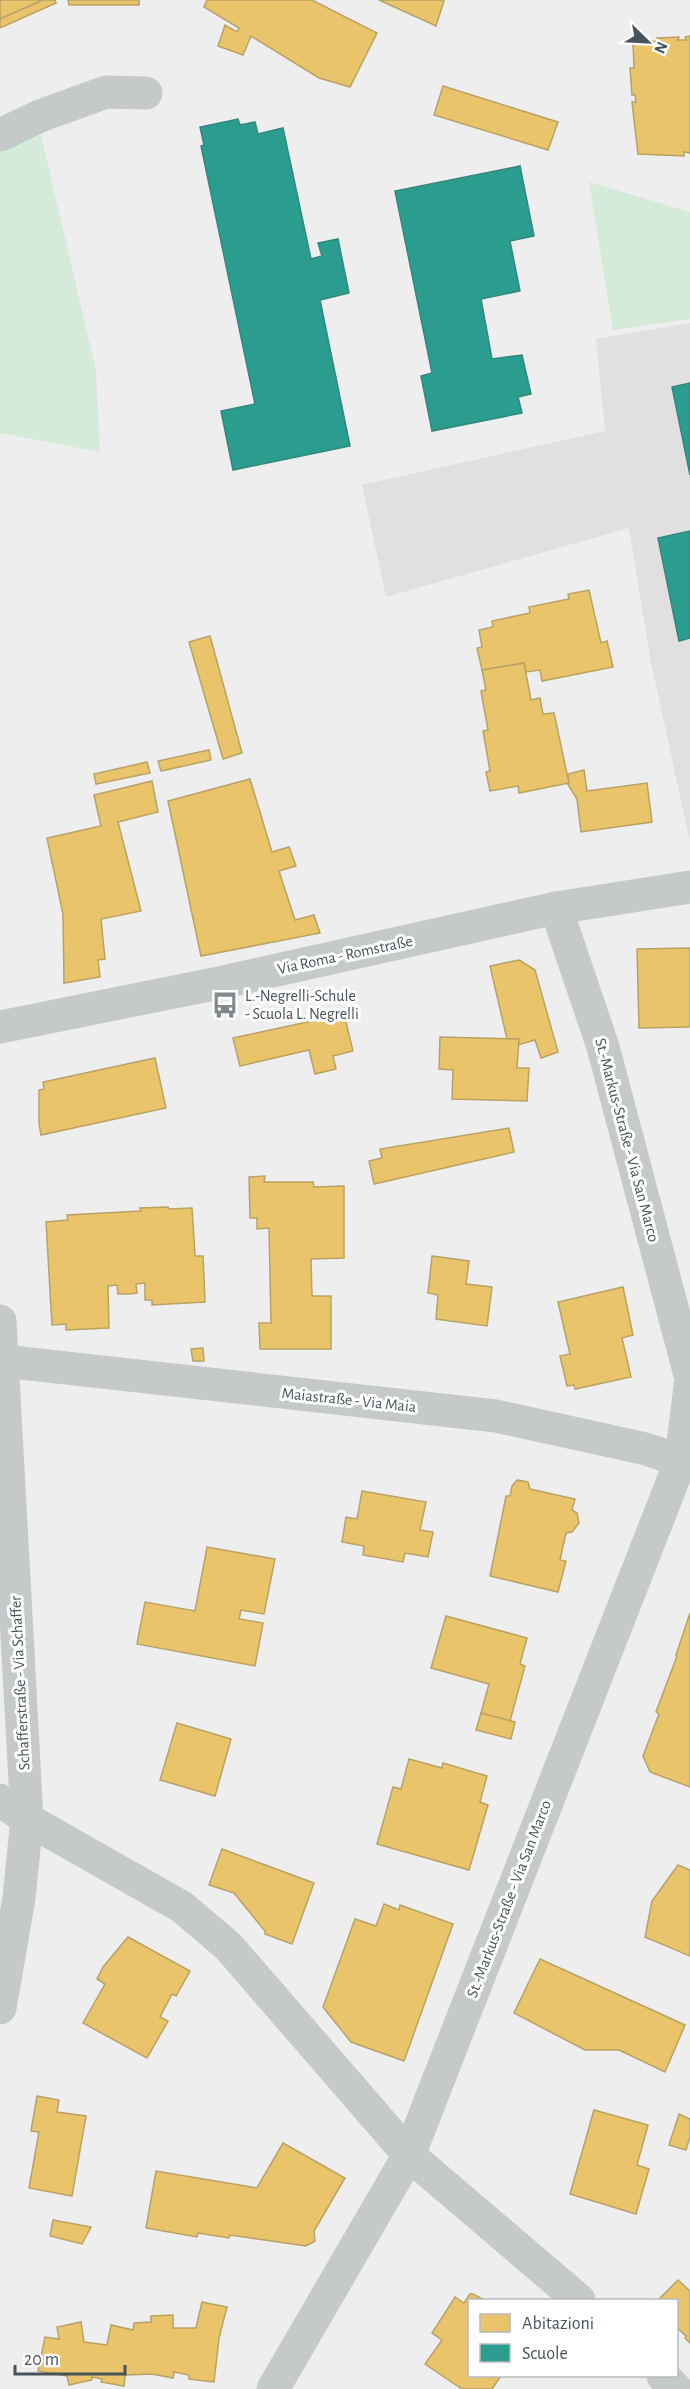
<svg xmlns="http://www.w3.org/2000/svg" width="690" height="2389" font-family="'Alegreya Sans',sans-serif">
  <style>
    .education { fill: #e1dfe0 }
    .green { fill: #d5ebda }
    .homes { fill: #e9c46a; stroke: #b8a265; stroke-width: 1.5 }
    .schools { fill: #2a9d8f; stroke: #33877e; stroke-width: 1.5 }
    .lines { fill: none; stroke-linecap: round; stroke-linejoin: round }
    .minor { stroke: #c6c9c9; stroke-width: 33 }
    .labels { text-anchor: middle; dominant-baseline: central; stroke-width: 6; stroke-linejoin: round; paint-order: stroke }
    .street-label { font-size: 16px; fill: #475358; stroke: #fff }
    .poi-label { font-size: 16px; fill: #475358; stroke: #fff; text-anchor: start }
  </style>
  <rect width="100%" height="100%" fill="#efeeee"/>
  <path class="education" d="M 690,323 L 690,842 L 651,662 L 629,528 L 386,597 L 362,485 L 605,431 L 596,339 Z"/>
  <g class="green">
    <path d="M 41,135 L 96,370 L 100,452 L 0,433 L 0,148 Z"/>
    <path d="M 589,182 L 690,212 L 690,319 L 613,330 Z"/>
  </g>
  <g class="homes">
    <path d="M 0,0 L 43,0 L 0,19 Z"/>
    <path d="M 43,0 L 55,0 L 56,3 L 0,28 L 0,19 Z"/>
    <path d="M 68,0 L 139,0 L 139,5 L 69,5 Z"/>
    <path d="M 207,0 L 312,0 L 377,33 L 350,87 L 319,78 L 251,36 L 243,55 L 218,46 L 225,25 L 237,32 L 239,28 L 204,7 Z"/>
    <path d="M 379,0 L 441,0 L 444,1 L 436,26 Z"/>
    <path d="M 690,36 L 690,153 L 684,152 L 684,156 L 638,154 L 632,102 L 636,102 L 635,95 L 632,95 L 630,68 L 634,68 L 633,43 L 658,41 L 657,38 L 679,37 L 678,40 L 686,40 L 685,37 Z"/>
    <path d="M 443,86 L 558,122 L 548,150 L 434,115 Z"/>
    <path d="M 589,590 L 601,643 L 607,641 L 613,667 L 542,681 L 540,670 L 526,672 L 524,663 L 482,670 L 477,648 L 482,647 L 479,630 L 493,627 L 492,621 L 530,613 L 529,607 L 569,599 L 568,594 Z"/>
    <path d="M 210,636 L 242,753 L 223,759 L 189,642 Z"/>
    <path d="M 524,663 L 531,700 L 540,698 L 543,714 L 554,713 L 569,783 L 519,793 L 518,786 L 490,791 L 486,772 L 490,771 L 483,731 L 488,730 L 481,691 L 486,690 L 482,670 Z"/>
    <path d="M 209,750 L 211,760 L 161,771 L 158,761 Z"/>
    <path d="M 147,762 L 150,773 L 96,784 L 94,774 Z"/>
    <path d="M 584,770 L 587,791 L 647,783 L 652,822 L 581,832 L 577,799 L 567,783 L 569,783 L 568,774 Z"/>
    <path d="M 250,779 L 272,852 L 289,847 L 296,866 L 279,871 L 295,920 L 314,915 L 320,933 L 201,956 L 168,801 Z"/>
    <path d="M 152,781 L 158,812 L 118,822 L 141,911 L 101,919 L 105,959 L 98,960 L 100,977 L 64,983 L 63,914 L 47,838 L 101,826 L 94,795 Z"/>
    <path d="M 690,948 L 690,1027 L 639,1028 L 637,949 Z"/>
    <path d="M 519,960 L 535,970 L 558,1052 L 541,1058 L 535,1040 L 518,1045 L 519,1039 L 507,1039 L 490,966 Z"/>
    <path d="M 344,1014 L 353,1051 L 333,1056 L 336,1069 L 315,1074 L 309,1050 L 240,1066 L 233,1038 Z"/>
    <path d="M 440,1037 L 519,1039 L 517,1068 L 529,1068 L 527,1101 L 452,1099 L 453,1070 L 439,1069 Z"/>
    <path d="M 155,1058 L 166,1108 L 41,1135 L 39,1123 L 39,1090 L 44,1089 L 43,1082 Z"/>
    <path d="M 509,1128 L 514,1152 L 374,1184 L 369,1161 L 382,1158 L 380,1149 Z"/>
    <path d="M 265,1176 L 264,1182 L 313,1182 L 314,1187 L 344,1186 L 344,1258 L 311,1259 L 312,1296 L 331,1296 L 331,1349 L 260,1349 L 259,1323 L 271,1323 L 269,1228 L 257,1229 L 257,1218 L 250,1218 L 249,1177 Z"/>
    <path d="M 168,1207 L 169,1209 L 192,1208 L 195,1256 L 203,1256 L 205,1302 L 152,1305 L 152,1300 L 145,1300 L 145,1283 L 136,1284 L 137,1293 L 130,1294 L 118,1294 L 117,1285 L 108,1286 L 109,1328 L 66,1330 L 66,1324 L 52,1325 L 46,1222 L 68,1220 L 67,1215 L 141,1211 L 140,1208 Z"/>
    <path d="M 432,1256 L 469,1261 L 466,1284 L 492,1287 L 487,1326 L 436,1319 L 438,1295 L 428,1293 Z"/>
    <path d="M 623,1287 L 633,1335 L 622,1338 L 631,1377 L 575,1389 L 574,1385 L 567,1386 L 560,1356 L 570,1354 L 558,1302 Z"/>
    <path d="M 203,1348 L 204,1361 L 193,1361 L 191,1349 Z"/>
    <path d="M 517,1480 L 528,1482 L 530,1489 L 575,1499 L 572,1510 L 577,1513 L 579,1523 L 572,1532 L 566,1533 L 560,1560 L 566,1561 L 558,1592 L 490,1576 L 506,1496 L 510,1496 L 512,1486 Z"/>
    <path d="M 362,1491 L 426,1502 L 420,1530 L 433,1532 L 428,1557 L 405,1553 L 403,1562 L 363,1555 L 364,1546 L 342,1542 L 346,1517 L 357,1519 Z"/>
    <path d="M 207,1547 L 275,1559 L 264,1614 L 241,1610 L 239,1619 L 263,1623 L 255,1666 L 137,1644 L 145,1602 L 195,1611 Z"/>
    <path d="M 690,1613 L 690,1787 L 650,1772 L 643,1756 L 659,1714 L 656,1712 L 677,1656 L 676,1655 Z"/>
    <path d="M 446,1616 L 527,1638 L 520,1664 L 525,1666 L 510,1721 L 481,1713 L 489,1684 L 431,1668 Z"/>
    <path d="M 481,1713 L 515,1722 L 511,1739 L 476,1730 Z"/>
    <path d="M 177,1723 L 231,1739 L 215,1796 L 160,1780 Z"/>
    <path d="M 409,1759 L 442,1768 L 443,1763 L 487,1776 L 480,1802 L 488,1805 L 469,1870 L 377,1844 L 393,1787 L 401,1789 Z"/>
    <path d="M 222,1849 L 314,1883 L 292,1944 L 265,1934 L 265,1931 L 234,1893 L 209,1885 Z"/>
    <path d="M 678,1865 L 690,1870 L 690,1956 L 645,1937 L 652,1901 Z"/>
    <path d="M 384,1904 L 399,1910 L 400,1905 L 453,1924 L 404,2061 L 351,2042 L 323,2007 L 355,1919 L 376,1926 Z"/>
    <path d="M 128,1937 L 190,1971 L 176,1996 L 172,1994 L 160,2017 L 168,2021 L 147,2058 L 83,2023 L 105,1984 L 97,1979 L 103,1967 Z"/>
    <path d="M 540,1959 L 685,2025 L 665,2072 L 619,2050 L 585,2050 L 514,2013 Z"/>
    <path d="M 37,2096 L 59,2100 L 57,2112 L 86,2116 L 72,2196 L 29,2188 L 39,2132 L 31,2131 Z"/>
    <path d="M 594,2110 L 648,2125 L 637,2165 L 649,2169 L 636,2214 L 570,2194 Z"/>
    <path d="M 679,2114 L 690,2119 L 690,2137 L 686,2150 L 669,2145 Z"/>
    <path d="M 283,2143 L 345,2178 L 314,2231 L 315,2241 L 306,2246 L 230,2235 L 229,2238 L 198,2233 L 197,2237 L 146,2228 L 156,2171 L 257,2188 Z"/>
    <path d="M 53,2220 L 91,2227 L 82,2244 L 50,2236 Z"/>
    <path d="M 678,2280 L 690,2291 L 690,2343 L 685,2338 L 686,2336 L 676,2327 L 676,2300 L 658,2300 Z"/>
    <path d="M 470,2294 L 473,2294 L 484,2300 L 470,2300 L 470,2376 L 501,2376 L 492,2389 L 462,2389 L 425,2364 L 442,2340 L 432,2333 L 455,2297 L 464,2303 Z"/>
    <path d="M 202,2302 L 227,2307 L 219,2338 L 214,2382 L 189,2379 L 189,2375 L 174,2372 L 173,2378 L 152,2374 L 125,2375 L 124,2386 L 101,2382 L 102,2379 L 92,2377 L 92,2380 L 69,2385 L 67,2376 L 38,2371 L 45,2337 L 59,2339 L 57,2327 L 81,2322 L 84,2342 L 107,2345 L 111,2325 L 133,2330 L 134,2323 L 151,2322 L 151,2316 L 173,2315 L 173,2328 L 196,2328 Z"/>
  </g>
  <g class="schools">
    <path d="M 238,119 L 240,125 L 255,122 L 258,134 L 283,128 L 311,259 L 322,256 L 318,243 L 338,239 L 349,293 L 320,300 L 350,446 L 233,470 L 221,411 L 255,404 L 201,146 L 204,145 L 200,127 Z"/>
    <path d="M 520,166 L 534,236 L 510,241 L 520,291 L 481,299 L 492,359 L 522,355 L 531,394 L 518,397 L 522,413 L 432,431 L 421,376 L 432,373 L 395,191 Z"/>
    <path d="M 690,383 L 690,475 L 672,387 Z"/>
    <path d="M 690,531 L 690,638 L 679,641 L 658,538 Z"/>
  </g>
  <g class="lines">
    <g class="minor">
      <path d="M 0,135 L 40,116 L 106,92 L 146,93"/>
      <path d="M 556,908 L 603,1047 L 690,1375"/>
      <path d="M 0,1027 L 219,983 L 556,908 L 690,887"/>
      <path d="M 0,1321 L 27,1819 L 19,1898 L 0,2008"/>
      <path d="M 3,1361 L 496,1416 L 646,1449 L 690,1464"/>
      <path d="M 0,1800 L 27,1819 L 182,1907 L 228,1946 L 409,2155 L 579,2300"/>
      <path d="M 663,2376 L 676,2389"/>
      <path d="M 273,2389 L 409,2155 L 681,1460 L 690,1386"/>
    </g>
  </g>
  <defs>
    <g id="bus-bare" transform="scale(2.07)"><path d="M-5-6H5V4H4V6H2V4H-2V6H-4V4H-5ZM-3.5-4V0h7V-4ZM-3.5 1.2v1.5H-2V1.2ZM2 1.2v1.5H3.5V1.2Z" fill="#82898c" stroke="#fff" stroke-width="2.5" paint-order="stroke"/></g>
  </defs>
  <g fill-rule="evenodd">
    <use href="#bus-bare" x="225" y="1005"/>
  </g>
  <g class="labels">
    <g class="street-label">
      <text transform="translate(345 955) rotate(-12)">Via Roma - Romstraße</text>
      <text transform="translate(627 1140) rotate(75)">St.-Markus-Straße - Via San Marco</text>
      <text transform="translate(349 1400) rotate(6)">Maiastraße - Via Maia</text>
      <text transform="translate(20 1683) rotate(-93)">Schafferstraße - Via Schaffer</text>
      <text transform="translate(509 1899) rotate(-69)">St.-Markus-Straße - Via San Marco</text>
    </g>
    <g class="poi-label">
      <text x="245" y="996">L.-Negrelli-Schule<tspan x="245" dy="18">- Scuola L. Negrelli</tspan></text>
    </g>
  </g>
  <rect x="468" y="2299" width="210" height="78" fill="#ffffff" stroke="#b5babc" stroke-width="1.5"/>
  <rect x="480" y="2314" width="30" height="18" fill="#e9c46a" stroke="#b5babc" stroke-width="1.5"/>
  <text x="522" y="2329" font-size="18" fill="#475358">Abitazioni</text>
  <rect x="480" y="2344" width="30" height="18" fill="#2a9d8f" stroke="#b5babc" stroke-width="1.5"/>
  <text x="522" y="2359" font-size="18" fill="#475358">Scuole</text>
  <g transform="translate(648 42) rotate(114)" stroke="#ffffff" stroke-width="4.5" paint-order="stroke">
  <path d="M0-4.5L10 22L0 15L-10 22Z" fill="#475358"/>
  <text y="-9" font-size="16" font-weight="bold" text-anchor="middle" fill="#475358">N</text>
  </g>
  <path d="M15 2365v9h110v-9" fill="none" stroke="#475358" stroke-width="3"/>
  <text x="24" y="2365" font-size="18" fill="#475358" stroke="#ffffff" stroke-width="4.5" paint-order="stroke">20 m</text>
</svg>
